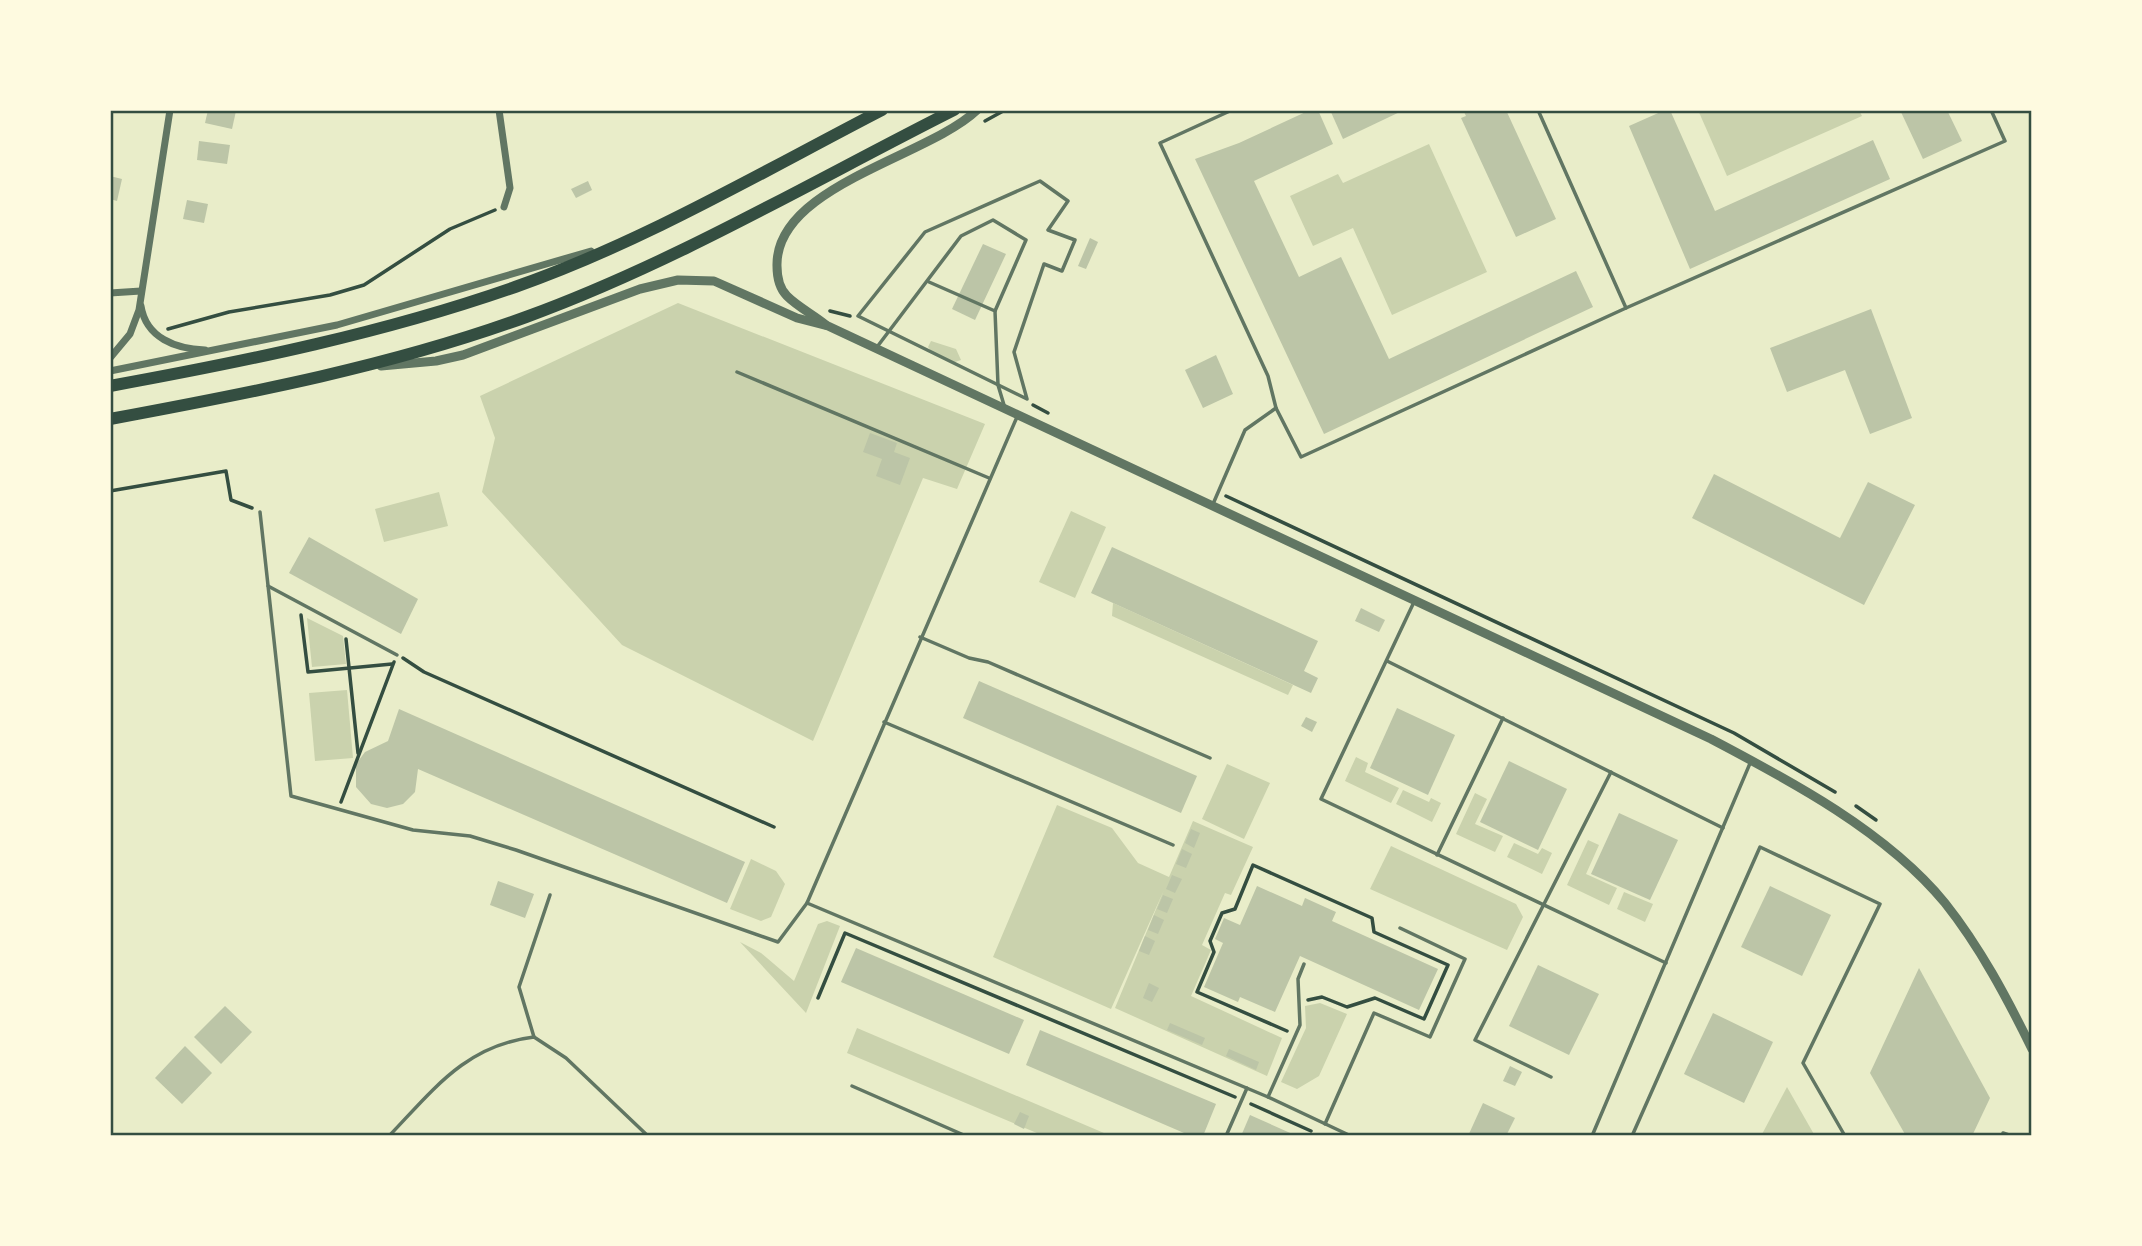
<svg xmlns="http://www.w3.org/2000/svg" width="2142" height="1246" font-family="'DejaVu Sans',sans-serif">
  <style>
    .green { fill: #cad2ad }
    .building { fill: #bcc5a7 }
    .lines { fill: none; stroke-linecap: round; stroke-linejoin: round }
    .path { stroke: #344e41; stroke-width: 3.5 }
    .service { stroke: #617663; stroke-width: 3.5 }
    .minor { stroke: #617663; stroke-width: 7 }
    .tertiary { stroke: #617663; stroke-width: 9 }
    .trunk { stroke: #344e41; stroke-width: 12 }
    .neatline { fill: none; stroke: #344e41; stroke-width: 2.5 }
  </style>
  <rect width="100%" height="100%" fill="#e9edc9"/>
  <g class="green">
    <path d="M 1698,110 L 1859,110 L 1862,116 L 1727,176 Z"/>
    <path d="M 1429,144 L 1487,272 L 1392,315 L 1353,228 L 1313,246 L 1290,196 L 1338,174 L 1343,183 Z"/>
    <path d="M 678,303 L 985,424 L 957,489 L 923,478 L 813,741 L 622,645 L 482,492 L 495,438 L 480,396 Z"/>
    <path d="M 931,341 L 956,349 L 961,360 L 952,363 L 934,355 L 928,347 Z"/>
    <path d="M 439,492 L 448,526 L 384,542 L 375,509 Z"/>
    <path d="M 1071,511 L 1106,527 L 1075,598 L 1039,582 Z"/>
    <path d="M 1113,603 L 1293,685 L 1288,695 L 1112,616 Z"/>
    <path d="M 307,618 L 343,636 L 346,664 L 312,667 Z"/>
    <path d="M 347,690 L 353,758 L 315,761 L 309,693 Z"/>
    <path d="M 1356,757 L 1368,763 L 1365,772 L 1399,788 L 1391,803 L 1345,781 Z"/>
    <path d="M 1227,764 L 1270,783 L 1244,839 L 1202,819 Z"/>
    <path d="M 1403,790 L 1429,802 L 1431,798 L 1441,803 L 1432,822 L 1396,804 Z"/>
    <path d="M 1475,793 L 1487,799 L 1475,824 L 1503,836 L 1495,852 L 1456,834 Z"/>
    <path d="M 1057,805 L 1112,828 L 1138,863 L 1169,877 L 1193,821 L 1253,847 L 1231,895 L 1225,893 L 1202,945 L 1211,950 L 1191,996 L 1282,1038 L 1267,1076 L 1115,1008 L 1164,890 L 1111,1009 L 993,957 Z"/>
    <path d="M 1588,840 L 1599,845 L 1586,874 L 1617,888 L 1609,905 L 1567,885 Z"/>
    <path d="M 1514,843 L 1538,854 L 1542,848 L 1552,853 L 1542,874 L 1507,857 Z"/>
    <path d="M 1391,846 L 1516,904 L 1523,917 L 1507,950 L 1370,889 Z"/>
    <path d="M 751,859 L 776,871 L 785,884 L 771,917 L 761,921 L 730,909 Z"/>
    <path d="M 1624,892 L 1653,904 L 1645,922 L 1617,909 Z"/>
    <path d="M 827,921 L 840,926 L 806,1013 L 740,942 L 761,953 L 794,981 L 818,924 Z"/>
    <path d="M 1320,1003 L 1347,1014 L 1319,1076 L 1297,1089 L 1281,1082 L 1306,1028 L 1305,1006 Z"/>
    <path d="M 857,1028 L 1111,1136 L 1044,1136 L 847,1053 Z"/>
    <path d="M 1787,1087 L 1815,1136 L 1761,1136 Z"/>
  </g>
  <g class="building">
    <path d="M 208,110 L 236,111 L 232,129 L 205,123 Z"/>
    <path d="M 1310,110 L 1318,110 L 1333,144 L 1254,181 L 1299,277 L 1341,257 L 1389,359 L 1576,271 L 1593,307 L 1324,434 L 1195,159 L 1239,143 Z"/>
    <path d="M 1330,110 L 1404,110 L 1343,139 Z"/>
    <path d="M 1463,110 L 1506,110 L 1556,219 L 1516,237 L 1461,118 L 1466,116 Z"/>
    <path d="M 1665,110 L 1670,110 L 1715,211 L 1873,140 L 1890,179 L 1690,269 L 1629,126 Z"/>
    <path d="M 1900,110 L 1947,110 L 1962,141 L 1923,159 Z"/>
    <path d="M 199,141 L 230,145 L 227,164 L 197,160 Z"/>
    <path d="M 110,176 L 122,179 L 117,201 L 110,199 Z"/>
    <path d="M 588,181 L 592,190 L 576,198 L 571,189 Z"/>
    <path d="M 187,200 L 208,204 L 204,223 L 183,219 Z"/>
    <path d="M 1090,238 L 1098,242 L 1086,269 L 1078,266 Z"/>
    <path d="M 983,244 L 1006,254 L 975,320 L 952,309 Z"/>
    <path d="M 1871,309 L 1912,418 L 1870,434 L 1845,370 L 1787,392 L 1770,348 Z"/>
    <path d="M 1216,355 L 1233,394 L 1203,408 L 1185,370 Z"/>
    <path d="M 870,433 L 897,443 L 894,452 L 910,458 L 900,485 L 876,476 L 882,459 L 863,452 Z"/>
    <path d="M 1714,474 L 1840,538 L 1868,482 L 1915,505 L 1864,605 L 1692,518 Z"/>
    <path d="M 309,537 L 418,599 L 401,634 L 289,573 Z"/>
    <path d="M 1112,547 L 1318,641 L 1304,671 L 1318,678 L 1311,693 L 1091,593 Z"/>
    <path d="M 1361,608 L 1385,620 L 1379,632 L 1355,621 Z"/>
    <path d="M 979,681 L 1197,776 L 1181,813 L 963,718 Z"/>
    <path d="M 1397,708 L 1455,735 L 1428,795 L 1370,768 Z"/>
    <path d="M 399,709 L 745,862 L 727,903 L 418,769 L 415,792 L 403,804 L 387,808 L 371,804 L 356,787 L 356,764 L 365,752 L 388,741 Z"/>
    <path d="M 1306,717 L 1317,722 L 1312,732 L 1301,726 Z"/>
    <path d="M 1509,761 L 1567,789 L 1538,850 L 1480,822 Z"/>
    <path d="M 1619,813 L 1678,840 L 1650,900 L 1591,874 Z"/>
    <path d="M 1191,829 L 1200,833 L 1194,848 L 1185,843 Z"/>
    <path d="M 1182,849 L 1192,854 L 1186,868 L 1176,864 Z"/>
    <path d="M 1172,875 L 1182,879 L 1175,893 L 1166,889 Z"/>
    <path d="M 498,881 L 534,894 L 525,918 L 490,905 Z"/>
    <path d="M 1257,886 L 1302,906 L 1305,898 L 1336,912 L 1332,921 L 1438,969 L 1419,1010 L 1300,956 L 1275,1012 L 1240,997 L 1238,1002 L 1204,987 L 1223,943 L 1215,939 L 1224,918 L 1240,925 Z"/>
    <path d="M 1770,886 L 1831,915 L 1802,976 L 1741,947 Z"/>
    <path d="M 1163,895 L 1173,899 L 1167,913 L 1157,909 Z"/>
    <path d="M 1154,915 L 1164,920 L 1158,934 L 1148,930 Z"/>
    <path d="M 1145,936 L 1155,941 L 1149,955 L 1139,951 Z"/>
    <path d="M 856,948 L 1024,1020 L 1009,1054 L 841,982 Z"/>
    <path d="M 1538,965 L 1599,994 L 1569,1055 L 1509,1026 Z"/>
    <path d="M 1919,968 L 1990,1098 L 1972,1136 L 1906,1136 L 1870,1073 Z"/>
    <path d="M 1149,983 L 1159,988 L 1152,1002 L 1143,998 Z"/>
    <path d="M 225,1006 L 252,1032 L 221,1064 L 194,1037 Z"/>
    <path d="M 1713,1013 L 1773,1042 L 1744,1103 L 1684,1074 Z"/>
    <path d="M 1170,1023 L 1205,1038 L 1202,1045 L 1167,1030 Z"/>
    <path d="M 1040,1030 L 1216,1104 L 1203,1136 L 1191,1136 L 1026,1065 Z"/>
    <path d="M 185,1046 L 212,1073 L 182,1104 L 155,1078 Z"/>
    <path d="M 1229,1049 L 1259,1062 L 1256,1070 L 1226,1056 Z"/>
    <path d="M 1510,1066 L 1522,1072 L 1515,1086 L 1503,1081 Z"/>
    <path d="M 1483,1103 L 1515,1118 L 1506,1136 L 1468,1136 Z"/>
    <path d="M 1020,1112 L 1029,1116 L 1024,1129 L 1014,1124 Z"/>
    <path d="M 1250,1115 L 1297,1136 L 1241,1136 Z"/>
  </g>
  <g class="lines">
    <g class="path">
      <path d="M 985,121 L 1005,110"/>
      <path d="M 830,311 L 850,316"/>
      <path d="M 168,329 L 229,312 L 330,295 L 364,285 L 450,229 L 495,210"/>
      <path d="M 1033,405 L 1048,413"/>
      <path d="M 110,491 L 226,471 L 231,500 L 252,508"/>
      <path d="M 1226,496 L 1734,733 L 1835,792"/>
      <path d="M 301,615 L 308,672 L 392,664"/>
      <path d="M 346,639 L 358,753"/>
      <path d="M 403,658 L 424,672 L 774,827"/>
      <path d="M 341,802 L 394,662"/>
      <path d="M 1856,806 L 1876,820"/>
      <path d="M 818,998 L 845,933 L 1235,1097"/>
      <path d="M 1287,1031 L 1197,992 L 1214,952 L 1210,941 L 1222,913 L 1235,909 L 1253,865 L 1372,918 L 1374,932 L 1448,965 L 1424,1019 L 1375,998 L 1347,1007 L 1322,997 L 1308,1000"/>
      <path d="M 1251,1104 L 1311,1131"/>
    </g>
    <g class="service">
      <path d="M 1232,110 L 1160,143 L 1268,376 L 1276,408"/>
      <path d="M 1538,110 L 1626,308"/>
      <path d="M 1040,181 L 1068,201 L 1048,230 L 1075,240 L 1062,271 L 1044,264 L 1014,352 L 1027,399 L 858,316 L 925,232 Z"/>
      <path d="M 929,282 L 995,311 L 998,385 L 1004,405"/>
      <path d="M 877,347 L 961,236 L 993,220 L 1026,240 L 995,311"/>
      <path d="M 737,372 L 989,478"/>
      <path d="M 1213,504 L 1245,430 L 1276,408 L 1301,457 L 1626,308 L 2005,141 L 1991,110"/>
      <path d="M 260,512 L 291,796 L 413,830 L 470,836 L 516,850 L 778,942 L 807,903 L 1017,417"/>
      <path d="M 268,586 L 397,655"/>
      <path d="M 1414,602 L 1321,799 L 1666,963"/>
      <path d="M 920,637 L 969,658 L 988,662 L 1210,758"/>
      <path d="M 1387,661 L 1723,828"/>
      <path d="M 884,722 L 1173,845"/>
      <path d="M 1437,855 L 1503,718"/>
      <path d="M 807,903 L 1268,1097 L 1351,1136"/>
      <path d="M 534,1037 L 519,987 L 550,895"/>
      <path d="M 1551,1077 L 1475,1040 L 1611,772"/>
      <path d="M 852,1086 L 966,1136"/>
      <path d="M 1268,1097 L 1300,1025 L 1298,979 L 1304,964"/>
      <path d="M 1325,1124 L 1374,1013 L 1430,1037 L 1465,959 L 1400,928"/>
      <path d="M 389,1136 C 434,1089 466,1045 534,1037 L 566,1058 L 648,1136"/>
      <path d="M 1226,1136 L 1247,1088"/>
      <path d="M 1592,1136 L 1751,761"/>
      <path d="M 1632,1136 L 1760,847 L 1880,904 L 1803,1063 L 1845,1136"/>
      <path d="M 2002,1136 L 2003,1133 L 2012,1136"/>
    </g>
    <g class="minor">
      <path d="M 499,110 L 510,188 L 504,207"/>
      <path d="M 110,293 L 141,291"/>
      <path d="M 141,306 C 146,338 176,349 205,350"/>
      <path d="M 110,358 L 130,334 L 139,310 L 170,110"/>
      <path d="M 110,371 L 337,325 L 591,251"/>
    </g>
    <g class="tertiary">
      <path d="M 826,325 C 814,315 798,307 787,296 C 779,288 777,277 777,266 C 775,186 928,157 977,110"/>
      <path d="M 381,366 L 436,361 L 463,355 L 640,289 L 678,280 L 714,281 L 797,318 L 828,326 L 1711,739 C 1791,781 1887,832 1945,903 C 1980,947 2007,998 2032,1049"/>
    </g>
    <g class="trunk">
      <path d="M 110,386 C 247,361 384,333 515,287 C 643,242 762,172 882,110"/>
      <path d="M 110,419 C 250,393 392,366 526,317 C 674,263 813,181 954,110"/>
    </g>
  </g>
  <rect width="2142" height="1246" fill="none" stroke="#fefae0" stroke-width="224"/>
  <rect x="112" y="112" width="1918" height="1022" class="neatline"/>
</svg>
